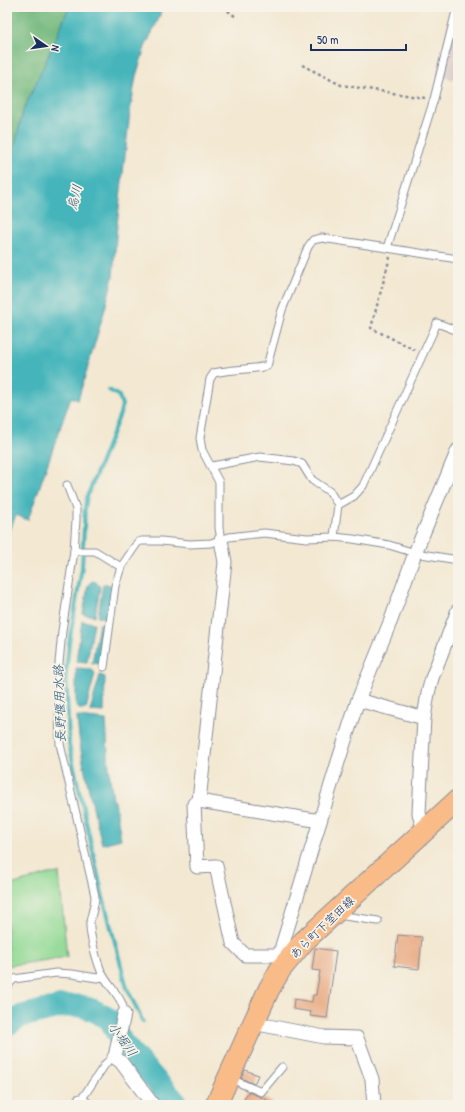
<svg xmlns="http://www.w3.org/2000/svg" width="465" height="1112" font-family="'Patrick Hand','Klee One',sans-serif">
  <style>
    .industrial { fill: #d1bfbf }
    .green { fill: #91d994; stroke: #568479 }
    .forest { fill: #74b97e; stroke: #48746e }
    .water { fill: #45b5bb; stroke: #30728c }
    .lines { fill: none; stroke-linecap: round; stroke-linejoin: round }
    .stream { stroke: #45b5bb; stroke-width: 4 }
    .river { stroke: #45b5bb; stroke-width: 23 }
    .building { fill: #eaaf89 }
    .service-casing { stroke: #878c98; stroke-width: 9 }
    .minor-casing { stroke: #878c98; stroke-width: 15 }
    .primary-casing { stroke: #878c98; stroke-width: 23 }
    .path { stroke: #878c98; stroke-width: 2.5; stroke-dasharray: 3 3; stroke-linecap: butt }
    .service { stroke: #fff; stroke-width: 7 }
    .minor { stroke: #fff; stroke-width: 13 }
    .primary { stroke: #f9bc89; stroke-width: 21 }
    .labels { text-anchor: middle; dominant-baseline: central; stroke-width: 3.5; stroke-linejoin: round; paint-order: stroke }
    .street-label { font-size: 12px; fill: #1b2f5e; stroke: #f7f3e8 }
    .water-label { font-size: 13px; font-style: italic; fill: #28577a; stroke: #f7f3e8 }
  </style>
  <rect width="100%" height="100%" fill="#f7f3e8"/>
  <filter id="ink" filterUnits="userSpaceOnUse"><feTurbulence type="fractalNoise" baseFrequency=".025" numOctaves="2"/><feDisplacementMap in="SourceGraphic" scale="8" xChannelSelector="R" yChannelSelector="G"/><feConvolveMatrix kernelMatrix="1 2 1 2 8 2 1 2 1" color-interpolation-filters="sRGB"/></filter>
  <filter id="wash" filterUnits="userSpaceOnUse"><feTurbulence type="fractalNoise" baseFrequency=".012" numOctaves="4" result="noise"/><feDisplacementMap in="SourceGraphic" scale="16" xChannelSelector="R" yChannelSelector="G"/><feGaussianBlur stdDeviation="0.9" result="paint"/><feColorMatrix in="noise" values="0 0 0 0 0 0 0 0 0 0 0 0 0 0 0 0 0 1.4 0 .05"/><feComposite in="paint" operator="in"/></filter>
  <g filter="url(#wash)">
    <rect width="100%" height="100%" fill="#f3e8d2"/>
    <path class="industrial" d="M 453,7 L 458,7 L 458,81 L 436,75 Z"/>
    <path class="green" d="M 59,873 L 67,957 L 7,966 L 7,886 L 49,874 Z"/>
    <path class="forest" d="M 7,7 L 69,7 L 44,66 L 23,111 L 7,179 Z"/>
    <g class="water">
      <path d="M 69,7 L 162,7 L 159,18 L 145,47 L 136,76 L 130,112 L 117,225 L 113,277 L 105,309 L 78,400 L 71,397 L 28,520 L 16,515 L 7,537 L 7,179 L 23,111 L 44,66 Z"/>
      <path d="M 92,581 L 96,582 L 100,587 L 95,616 L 83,614 L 88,585 Z"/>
      <path d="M 103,584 L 112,586 L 107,618 L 98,617 Z"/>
      <path d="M 82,621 L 94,623 L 87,662 L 76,661 Z"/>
      <path d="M 99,624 L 106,625 L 100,664 L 92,663 Z"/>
      <path d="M 76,668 L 92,669 L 95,674 L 86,709 L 79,709 L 76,704 Z"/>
      <path d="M 100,675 L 105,677 L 104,712 L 90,711 Z"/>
      <path d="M 77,717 L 106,720 L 109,770 L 113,800 L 115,801 L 121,839 L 102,844 C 92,802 80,760 77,717 Z"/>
    </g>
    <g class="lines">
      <path class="stream" d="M 109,390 L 119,396 L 122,405 L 120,414 L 87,497 L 85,507 L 82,567 L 69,643 L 66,673 L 69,745 L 103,897 L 127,988 L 143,1022"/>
      <path class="river" d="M 7,1025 L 22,1016 L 63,1006 L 81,1006 L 95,1011 L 109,1019 L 123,1044 L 178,1105"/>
    </g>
    <g id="blocks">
      <g class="building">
        <path d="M 398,935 L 422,937 L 419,969 L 394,966 Z"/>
        <path d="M 315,948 L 336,951 L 327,1018 L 310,1016 L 311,1012 L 293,1009 L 294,999 L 312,1002 L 313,995 L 316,995 L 320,971 L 312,970 Z"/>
        <path d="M 245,1070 L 258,1075 L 254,1084 L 241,1078 Z"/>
        <path d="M 248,1092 L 261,1097 L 277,1105 L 241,1105 Z"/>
      </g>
    </g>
  </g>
  <g filter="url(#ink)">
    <use href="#blocks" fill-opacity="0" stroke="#878c98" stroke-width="1"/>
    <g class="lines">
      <g class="service-casing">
        <g id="service">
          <path d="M 387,248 L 434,99 L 457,7"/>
          <path d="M 212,466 L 260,457 L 294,461 L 302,464 L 312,480 L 330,492 L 338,505"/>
          <path d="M 67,485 L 76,509 L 76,520 L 74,551 L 62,631 L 58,674 L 60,744 L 95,896 C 95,906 91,914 90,923 C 89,934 97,961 101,971 C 107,986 124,997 124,1014"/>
          <path d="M 334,537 L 338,505 L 354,496 L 363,486 L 437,323 L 458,331"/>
          <path d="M 221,540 L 219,528 L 219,482 L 202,450 L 200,438 L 210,379 L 214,373 C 232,369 250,370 267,366 L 282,310 L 308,247 L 313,240 L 322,238 L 458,259"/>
          <path d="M 74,551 L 95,551 L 121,567"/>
          <path d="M 104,667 L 115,586 L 121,567 L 138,542 L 142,541 L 161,541 L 190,544 L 211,543 L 229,537 L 264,533 L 307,538 L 334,537 L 353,539 L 389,545 L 415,553 L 458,560"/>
          <path d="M 338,915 L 378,921"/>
          <path d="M 7,986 L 14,979 L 56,973 L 72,974 L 97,978 L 103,977"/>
          <path d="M 231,1079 L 261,1092 L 282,1067"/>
          <path d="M 79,1103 L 106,1063 L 114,1057 L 115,1054"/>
        </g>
      </g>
      <g class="minor-casing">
        <g id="minor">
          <path d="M 221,540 L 225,562 L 199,801 L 320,821"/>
          <path d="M 358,700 L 424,718"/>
          <path d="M 199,801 L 194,804 L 197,867 L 216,866 L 233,943 L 245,955 L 281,955"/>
          <path d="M 424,832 L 419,813 L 424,718 L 428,693 L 432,678 L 458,610"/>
          <path d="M 280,969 L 282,946 L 338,762 L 358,700 L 391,620 L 415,553 L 458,450"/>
          <path d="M 253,1023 L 324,1037 L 357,1038 L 372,1079 L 374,1105"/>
          <path d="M 116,1052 L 124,1014"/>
          <path d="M 114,1057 L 121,1062 L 153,1105"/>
          <path d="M 80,1101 L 86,1105"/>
        </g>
      </g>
      <g class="primary-casing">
        <path id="primary" d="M 216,1105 L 269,989 L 280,970 L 304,941 L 458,800"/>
      </g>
      <g class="path">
        <path d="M 223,7 L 236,17"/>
        <path d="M 302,65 L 341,85 L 425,98"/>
        <path d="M 390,257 L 371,328 L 415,350"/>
      </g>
      <use href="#service" class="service"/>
      <use href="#minor" class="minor"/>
      <use href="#primary" class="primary"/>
    </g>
  </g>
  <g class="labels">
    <g class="street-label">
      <text transform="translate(322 927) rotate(-44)">あら町下室田線</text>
    </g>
    <g class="water-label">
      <text transform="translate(74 197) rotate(-76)">烏川</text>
      <text transform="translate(59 704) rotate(-92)">長野堰用水路</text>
      <text transform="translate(123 1039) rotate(54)">小堀川</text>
    </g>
  </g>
  <rect width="465" height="1112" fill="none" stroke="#f7f3e8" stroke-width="24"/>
  <g transform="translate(46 46) rotate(103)" stroke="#f7f3e8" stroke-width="3" paint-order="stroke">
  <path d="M0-3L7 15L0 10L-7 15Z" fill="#1b2f5e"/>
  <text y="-6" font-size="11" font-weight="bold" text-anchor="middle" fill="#1b2f5e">N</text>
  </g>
  <path d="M311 44v6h95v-6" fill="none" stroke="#1b2f5e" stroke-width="2"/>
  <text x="317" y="44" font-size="12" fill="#1b2f5e" stroke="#f7f3e8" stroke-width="3" paint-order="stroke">50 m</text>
</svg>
